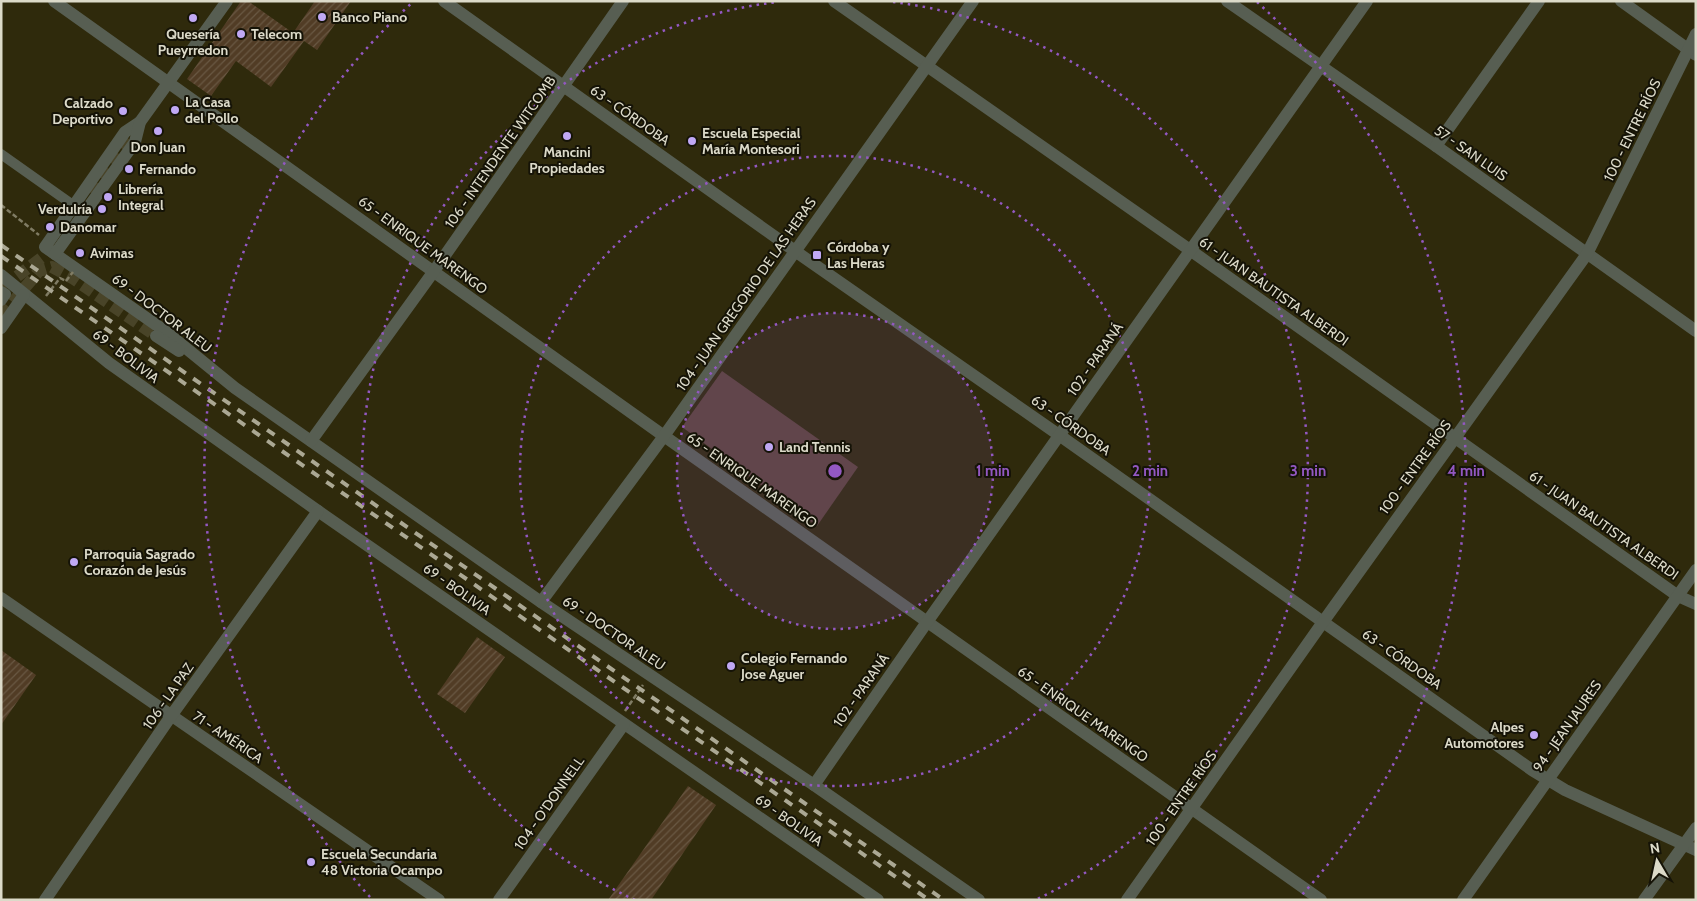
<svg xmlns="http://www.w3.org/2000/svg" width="1697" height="901" font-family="Cabin,sans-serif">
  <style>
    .pitch { fill: #5b423b }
    .building { fill: url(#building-hatch) }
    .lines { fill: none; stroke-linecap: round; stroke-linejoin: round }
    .minor-tunnel { stroke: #494428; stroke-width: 12; stroke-dasharray: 12 6; stroke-linecap: butt }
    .path { stroke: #807c64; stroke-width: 2.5; stroke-dasharray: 5 2.5; stroke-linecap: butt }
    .pedestrian { stroke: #575e52; stroke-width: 10 }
    .minor { stroke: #575e52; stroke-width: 12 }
    .rail { stroke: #aba894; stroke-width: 4; stroke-dasharray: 9 9; stroke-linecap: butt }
    .path-bridge { stroke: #807c64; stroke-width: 2.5; stroke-dasharray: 5 2.5; stroke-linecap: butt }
    .ring { fill: none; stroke: #9358c2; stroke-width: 2.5; stroke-dasharray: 2.5 5 }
    .poi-dot { fill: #c0a8f4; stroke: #151307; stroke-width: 2 }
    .labels { text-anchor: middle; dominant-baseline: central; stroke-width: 4; stroke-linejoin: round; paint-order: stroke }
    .poi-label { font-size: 14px; font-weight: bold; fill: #dcdac9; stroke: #151307; text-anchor: start }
    .street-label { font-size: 14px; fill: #dcdac9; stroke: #151307 }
    .centre { fill: #9358c2; stroke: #151307; stroke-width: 2.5 }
    .ring-label { font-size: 15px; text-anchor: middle; font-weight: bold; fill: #9358c2; stroke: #151307; stroke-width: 4; stroke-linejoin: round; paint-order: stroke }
  </style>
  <defs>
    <pattern id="building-hatch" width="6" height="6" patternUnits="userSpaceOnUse" patternTransform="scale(1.25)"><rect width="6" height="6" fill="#513c25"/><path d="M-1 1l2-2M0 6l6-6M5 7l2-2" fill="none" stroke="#695843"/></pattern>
  </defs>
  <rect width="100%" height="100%" fill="#2f2a0c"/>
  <path class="pitch" d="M 722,371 L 858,467 L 817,526 L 682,427 Z"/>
  <g class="building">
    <path d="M 241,1 L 248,1 L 293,33 L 315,1 L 351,1 L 317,50 L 304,41 L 271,87 L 236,61 L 211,96 L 187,79 Z"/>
    <path d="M 477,637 L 505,657 L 465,713 L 437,694 Z"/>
    <path d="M 1,650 L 36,675 L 1,725 Z"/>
    <path d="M 688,786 L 716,805 L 651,900 L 608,900 Z"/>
  </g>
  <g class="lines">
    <g class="minor-tunnel">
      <path d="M 91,193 L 140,123"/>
      <path d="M 1,281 L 5,282 L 11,281 L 44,256 L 56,242"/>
      <path d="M 1,316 L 39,271 L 52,267 L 74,279 L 156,336"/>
    </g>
    <g class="path">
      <path d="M 1,205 L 39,235"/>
      <path d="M 46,296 L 60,278 L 66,281"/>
      <path d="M 625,711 L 643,685"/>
    </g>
    <path class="pedestrian" d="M 1,154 L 73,205"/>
    <g class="minor">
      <path d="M 54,1 L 664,436 L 1321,900"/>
      <path d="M 444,1 L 795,251 L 1059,435 L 1532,770 L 1565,790 L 1696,850"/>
      <path d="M 834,1 L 1190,250 L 1678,596 L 1696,604"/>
      <path d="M 1227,1 L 1436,146 L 1696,331"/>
      <path d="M 1621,1 L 1696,55"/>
      <path d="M 140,122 L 125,132 L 45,247 L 165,331 L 235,388 L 541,602 L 814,785 L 979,900"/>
      <path d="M 1436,146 L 1539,1"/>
      <path d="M 55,254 L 135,142 L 140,122 L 227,1"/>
      <path d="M 1,275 L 109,363 L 318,511 L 878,900"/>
      <path d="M 1,292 L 5,294 L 1,300"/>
      <path d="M 1,328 L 24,295"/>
      <path d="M 156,336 L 179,351"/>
      <path d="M 311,441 L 434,271 L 623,1"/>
      <path d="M 1,598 L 439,900"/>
      <path d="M 541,602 L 664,436 L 973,1"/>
      <path d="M 814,785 L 927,622 L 1367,1"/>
      <path d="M 45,900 L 171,716 L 318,511"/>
      <path d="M 499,900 L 624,724"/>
      <path d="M 1127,900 L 1323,622 L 1587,254 L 1696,34"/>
      <path d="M 1463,900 L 1696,570"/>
      <path d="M 1644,900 L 1696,828"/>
    </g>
    <g class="rail">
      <path d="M 1,245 L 944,900"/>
      <path d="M 1,256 L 929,900"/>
    </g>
    <path class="path-bridge" d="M 66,281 L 73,272"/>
  </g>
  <circle cx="835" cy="471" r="158" fill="#9358c2" fill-opacity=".12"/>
  <g class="ring">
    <circle cx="835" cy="471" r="158"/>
    <circle cx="835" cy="471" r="315"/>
    <path d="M635 900A473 473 0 0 1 777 2M893 2A473 473 0 0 1 1035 900"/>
    <path d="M370 897A631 631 0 0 1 413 2M1257 2A631 631 0 0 1 1300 897"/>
  </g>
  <g class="poi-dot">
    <circle cx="322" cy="17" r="5"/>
    <circle cx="193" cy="18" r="5"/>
    <circle cx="241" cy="34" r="5"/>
    <circle cx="175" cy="110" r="5"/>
    <circle cx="123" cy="111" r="5"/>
    <circle cx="158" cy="131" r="5"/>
    <circle cx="567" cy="136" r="5"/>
    <circle cx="692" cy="141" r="5"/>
    <circle cx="129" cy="169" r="5"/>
    <circle cx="108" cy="197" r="5"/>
    <circle cx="102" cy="209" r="5"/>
    <circle cx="50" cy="227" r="5"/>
    <circle cx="80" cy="253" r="5"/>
    <rect x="812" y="250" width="10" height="10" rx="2.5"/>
    <circle cx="769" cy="447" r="5"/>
    <circle cx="74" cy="562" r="5"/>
    <circle cx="731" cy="666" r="5"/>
    <circle cx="1534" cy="735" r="5"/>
    <circle cx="311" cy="862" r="5"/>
  </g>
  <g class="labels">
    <g class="poi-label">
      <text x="332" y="17">Banco Piano</text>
      <text x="193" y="34" text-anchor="middle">Quesería<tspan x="193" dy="16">Pueyrredon</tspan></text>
      <text x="251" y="34">Telecom</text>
      <text x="185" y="102">La Casa<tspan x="185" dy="16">del Pollo</tspan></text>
      <text x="113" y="103" text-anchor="end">Calzado<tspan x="113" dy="16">Deportivo</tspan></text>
      <text x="702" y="133">Escuela Especial<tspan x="702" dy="16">María Montesori</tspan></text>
      <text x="158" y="147" text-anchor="middle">Don Juan</text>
      <text x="567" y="152" text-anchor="middle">Mancini<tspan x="567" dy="16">Propiedades</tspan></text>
      <text x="139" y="169">Fernando</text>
      <text x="118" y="189">Librería<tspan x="118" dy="16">Integral</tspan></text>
      <text x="92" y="209" text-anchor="end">Verdulría</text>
      <text x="60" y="227">Danomar</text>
      <text x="827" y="247">Córdoba y<tspan x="827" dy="16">Las Heras</tspan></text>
      <text x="90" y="253">Avimas</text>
      <text x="779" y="447">Land Tennis</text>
      <text x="84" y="554">Parroquia Sagrado<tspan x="84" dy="16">Corazón de Jesús</tspan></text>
      <text x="741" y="658">Colegio Fernando<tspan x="741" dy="16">Jose Aguer</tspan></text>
      <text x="1524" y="727" text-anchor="end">Alpes<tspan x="1524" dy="16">Automotores</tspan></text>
      <text x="321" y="854">Escuela Secundaria<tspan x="321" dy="16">48 Victoria Ocampo</tspan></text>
    </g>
    <g class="street-label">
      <text transform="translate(630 115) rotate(35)">63 - CÓRDOBA</text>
      <text transform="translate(1632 130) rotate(-64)">100 - ENTRE RÍOS</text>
      <text transform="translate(500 152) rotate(-55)">106 - INTENDENTE WITCOMB</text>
      <text transform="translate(1471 153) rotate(35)">57 - SAN LUIS</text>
      <text transform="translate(423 245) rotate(36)">65 - ENRIQUE MARENGO</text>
      <text transform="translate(1274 291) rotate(35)">61 - JUAN BAUTISTA ALBERDI</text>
      <text transform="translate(746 294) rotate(-55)">104 - JUAN GREGORIO DE LAS HERAS</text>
      <text transform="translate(162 313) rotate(37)">69 - DOCTOR ALEU</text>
      <text transform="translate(126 356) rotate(37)">69 - BOLIVIA</text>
      <text transform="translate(1095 359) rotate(-55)">102 - PARANÁ</text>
      <text transform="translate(1071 425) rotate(35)">63 - CÓRDOBA</text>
      <text transform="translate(1415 467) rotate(-54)">100 - ENTRE RÍOS</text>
      <text transform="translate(752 480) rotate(35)">65 - ENRIQUE MARENGO</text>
      <text transform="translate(1604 525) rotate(35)">61 - JUAN BAUTISTA ALBERDI</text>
      <text transform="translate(457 589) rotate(35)">69 - BOLIVIA</text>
      <text transform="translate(614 633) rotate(34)">69 - DOCTOR ALEU</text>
      <text transform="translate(1402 659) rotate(35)">63 - CÓRDOBA</text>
      <text transform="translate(861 690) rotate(-55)">102 - PARANÁ</text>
      <text transform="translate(168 696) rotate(-55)">106 - LA PAZ</text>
      <text transform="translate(1083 714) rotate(35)">65 - ENRIQUE MARENGO</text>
      <text transform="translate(1567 726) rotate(-55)">94 - JEAN JAURES</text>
      <text transform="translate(228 737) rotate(34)">71 - AMÉRICA</text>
      <text transform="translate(1181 798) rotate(-55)">100 - ENTRE RÍOS</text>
      <text transform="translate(549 803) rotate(-55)">104 - O'DONNELL</text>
      <text transform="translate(789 820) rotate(35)">69 - BOLIVIA</text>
    </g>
  </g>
  <circle cx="835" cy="471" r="8" class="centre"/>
  <g class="ring-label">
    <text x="993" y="476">1 min</text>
    <text x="1150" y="476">2 min</text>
    <text x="1308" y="476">3 min</text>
    <text x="1466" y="476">4 min</text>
  </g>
  <rect width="1697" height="901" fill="none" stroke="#dcdac9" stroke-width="5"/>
  <g transform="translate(1657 861) rotate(351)" stroke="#151307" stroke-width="4" paint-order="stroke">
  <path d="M0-4L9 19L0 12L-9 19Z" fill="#dcdac9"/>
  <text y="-8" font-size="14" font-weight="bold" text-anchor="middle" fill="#dcdac9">N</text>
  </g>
</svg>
